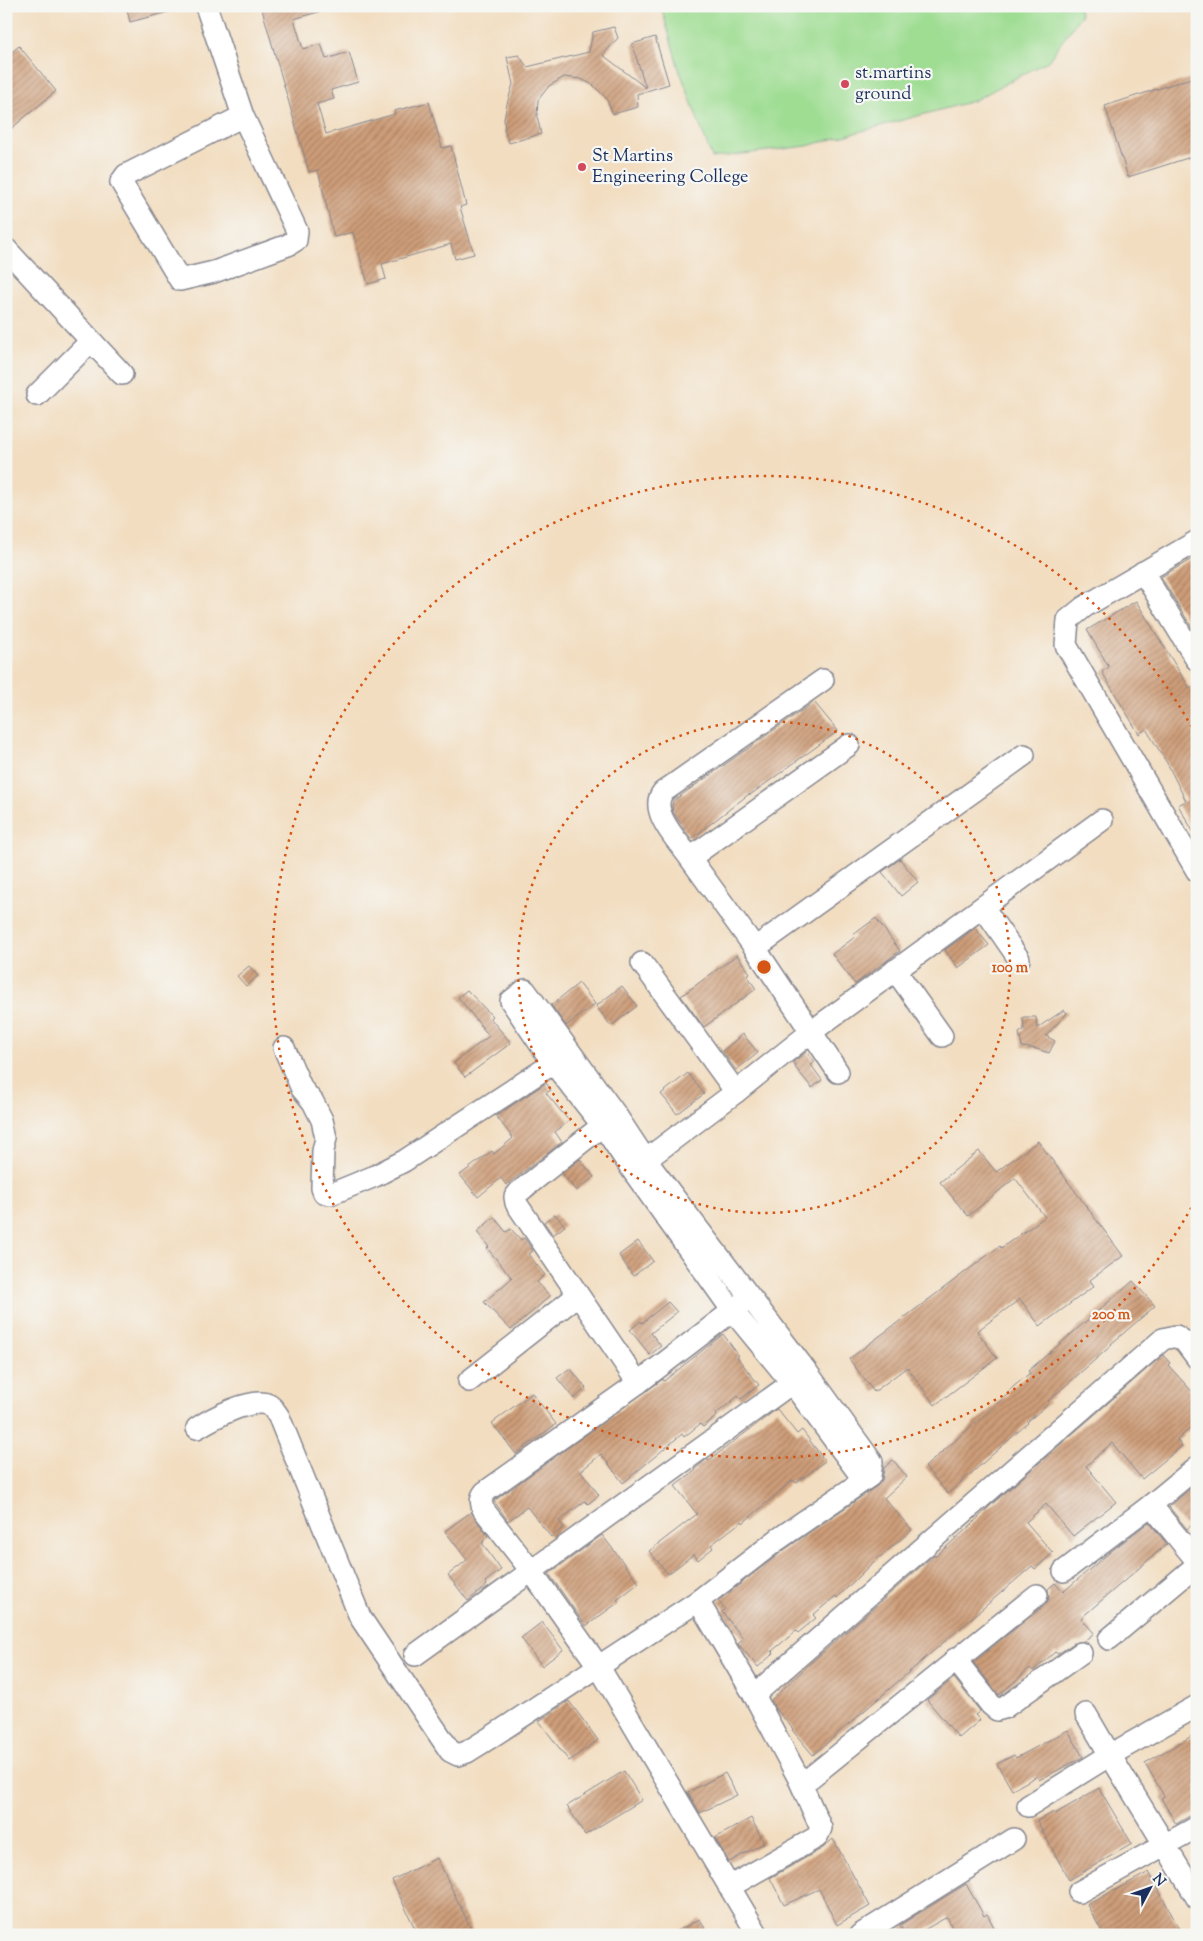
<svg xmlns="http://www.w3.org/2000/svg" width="1203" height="1941" font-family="'Sorts Mill Goudy',serif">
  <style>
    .grass { fill: #9fdd93; stroke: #5d8678 }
    .building { fill: url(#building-hatch) }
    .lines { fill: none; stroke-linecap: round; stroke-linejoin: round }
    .minor-casing { stroke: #86868f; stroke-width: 24 }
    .minor { stroke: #fff; stroke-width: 21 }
    .ring { fill: none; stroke: #d45514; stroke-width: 2.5; stroke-dasharray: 2.5 5 }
    .poi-dot { fill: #d1495b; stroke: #f6f6f2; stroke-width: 2 }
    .labels { text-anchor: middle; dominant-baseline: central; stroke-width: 4.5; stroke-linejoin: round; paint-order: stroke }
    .poi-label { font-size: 18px; fill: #1b2f5e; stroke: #f6f6f2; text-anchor: start }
    .centre { fill: #d45514; stroke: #f6f6f2; stroke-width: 2.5 }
    .ring-label { font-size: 15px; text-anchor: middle; font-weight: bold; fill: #d45514; stroke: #f6f6f2; stroke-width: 4.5; stroke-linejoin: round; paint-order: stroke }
  </style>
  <defs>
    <pattern id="building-hatch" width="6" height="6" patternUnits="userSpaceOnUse" patternTransform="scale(1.25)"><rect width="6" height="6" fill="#ce9d78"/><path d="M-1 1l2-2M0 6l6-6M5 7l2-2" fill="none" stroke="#a68066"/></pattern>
  </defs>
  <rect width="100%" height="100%" fill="#f6f6f2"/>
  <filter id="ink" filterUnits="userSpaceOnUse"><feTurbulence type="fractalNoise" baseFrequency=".02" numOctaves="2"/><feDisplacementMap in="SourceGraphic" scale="10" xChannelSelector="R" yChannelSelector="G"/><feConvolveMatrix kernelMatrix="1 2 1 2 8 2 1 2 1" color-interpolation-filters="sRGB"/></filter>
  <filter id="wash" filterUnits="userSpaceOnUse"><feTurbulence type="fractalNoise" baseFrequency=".0096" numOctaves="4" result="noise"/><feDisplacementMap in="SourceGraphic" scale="20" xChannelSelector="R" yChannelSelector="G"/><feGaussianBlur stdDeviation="1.12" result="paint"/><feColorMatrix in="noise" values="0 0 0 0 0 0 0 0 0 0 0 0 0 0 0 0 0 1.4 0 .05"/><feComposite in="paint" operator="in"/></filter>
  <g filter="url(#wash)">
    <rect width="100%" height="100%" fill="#f2ddc0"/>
    <path class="grass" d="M 661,6 L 1078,6 L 1081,15 L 1048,61 L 973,101 L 807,146 L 712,158 L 678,66 Z"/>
    <g id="blocks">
      <g class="building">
        <path d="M 126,6 L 171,6 L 172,11 L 130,22 Z"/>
        <path d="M 261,6 L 325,6 L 325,10 L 294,19 L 303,49 L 321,44 L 326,59 L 349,52 L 358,82 L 331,90 L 334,99 L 317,104 L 326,134 L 395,114 L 394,111 L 429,102 L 442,148 L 451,146 L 466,205 L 460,207 L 474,254 L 455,259 L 451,244 L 382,264 L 386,279 L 368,284 L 353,232 L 334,237 L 318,170 L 309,172 Z"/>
        <path d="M 614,27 L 618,38 L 603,55 L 646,88 L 632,44 L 655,37 L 669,84 L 637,94 L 638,107 L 613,114 L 606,98 L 593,85 L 581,79 L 564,77 L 549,86 L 538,100 L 537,116 L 541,134 L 509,143 L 505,132 L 504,119 L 507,104 L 513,84 L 507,57 L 519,55 L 527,67 L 589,52 L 593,32 Z"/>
        <path d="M 19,46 L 56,91 L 6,133 L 6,57 Z"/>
        <path d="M 1197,76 L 1197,155 L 1128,177 L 1105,106 Z"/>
        <path d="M 1197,556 L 1197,636 L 1161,577 Z"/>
        <path d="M 1136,601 L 1190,689 L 1197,684 L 1197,838 L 1178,805 L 1186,801 L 1167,763 L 1146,729 L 1139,734 L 1102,672 L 1109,667 L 1087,630 Z"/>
        <path d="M 814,702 L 838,731 L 750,795 L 749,794 L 691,839 L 673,812 L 672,806 L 673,801 Z"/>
        <path d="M 900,859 L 918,882 L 901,896 L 882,872 Z"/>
        <path d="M 876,918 L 900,951 L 855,984 L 832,954 L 855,937 L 853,935 Z"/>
        <path d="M 975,928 L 989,945 L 958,968 L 945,950 Z"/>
        <path d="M 737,955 L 750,973 L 747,975 L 756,989 L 704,1027 L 681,996 Z"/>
        <path d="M 249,966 L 258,976 L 246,986 L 237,976 Z"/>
        <path d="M 579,983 L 595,1004 L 566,1026 L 551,1005 Z"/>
        <path d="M 622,986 L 637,1006 L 611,1026 L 596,1006 Z"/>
        <path d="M 467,990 L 492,1016 L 490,1018 L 511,1043 L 465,1077 L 454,1063 L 489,1036 L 458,997 Z"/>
        <path d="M 1064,1010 L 1067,1013 L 1046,1036 L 1055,1041 L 1049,1053 L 1037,1049 L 1022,1047 L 1019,1033 L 1024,1030 L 1023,1017 L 1036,1017 L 1037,1028 Z"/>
        <path d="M 743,1034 L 758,1053 L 736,1070 L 722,1051 Z"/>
        <path d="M 806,1052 L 815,1062 L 811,1065 L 822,1080 L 812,1088 L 795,1067 L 796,1066 L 793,1062 Z"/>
        <path d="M 688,1073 L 704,1094 L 677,1114 L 661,1094 Z"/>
        <path d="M 546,1083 L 551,1090 L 546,1093 L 569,1121 L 555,1132 L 562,1142 L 506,1185 L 501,1178 L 478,1197 L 460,1175 L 492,1151 L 494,1154 L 513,1138 L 496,1116 Z"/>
        <path d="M 1038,1141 L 1123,1256 L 1090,1280 L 1094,1286 L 1040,1326 L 1020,1299 L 977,1331 L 997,1358 L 935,1405 L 907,1367 L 874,1392 L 849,1359 L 1000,1246 L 1001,1248 L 1045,1217 L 1015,1178 L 968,1216 L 940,1182 L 979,1151 L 996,1172 Z"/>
        <path d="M 580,1159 L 594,1177 L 576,1191 L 562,1173 Z"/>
        <path d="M 555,1214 L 565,1226 L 553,1235 L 544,1222 Z"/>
        <path d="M 494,1217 L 506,1232 L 511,1229 L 521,1240 L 524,1238 L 533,1251 L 528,1254 L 545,1275 L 537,1282 L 550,1296 L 511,1330 L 484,1302 L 512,1278 L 487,1248 L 489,1247 L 477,1232 Z"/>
        <path d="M 638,1241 L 653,1261 L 633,1276 L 619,1255 Z"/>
        <path d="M 1133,1281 L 1155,1306 L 1111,1344 L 1112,1345 L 1048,1401 L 1049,1403 L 1027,1422 L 1028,1423 L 948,1494 L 925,1467 L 1008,1394 L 1007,1392 L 1030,1373 L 1028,1371 Z"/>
        <path d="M 668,1302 L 677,1312 L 651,1333 L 661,1346 L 650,1355 L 630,1330 L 641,1321 L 642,1323 Z"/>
        <path d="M 723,1334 L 739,1356 L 737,1357 L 759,1385 L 741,1399 L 738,1396 L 716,1414 L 717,1416 L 703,1427 L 700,1424 L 684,1437 L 682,1434 L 623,1483 L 601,1454 L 581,1471 L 599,1495 L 588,1504 L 585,1501 L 559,1521 L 564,1527 L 551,1537 L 527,1507 L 508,1521 L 494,1501 L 663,1379 L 664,1381 Z"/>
        <path d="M 1163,1355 L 1170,1363 L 1168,1365 L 1197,1397 L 1197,1422 L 1177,1440 L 1182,1446 L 1142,1479 L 1112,1443 L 1086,1466 L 1116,1502 L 1073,1536 L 1046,1504 L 1026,1522 L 1053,1553 L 1035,1569 L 1032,1566 L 813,1755 L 792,1730 L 793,1729 L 775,1708 L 771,1700 L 813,1661 L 934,1555 L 936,1556 L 972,1524 L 991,1505 Z"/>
        <path d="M 570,1368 L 586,1388 L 574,1399 L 557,1378 Z"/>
        <path d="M 532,1393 L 556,1424 L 516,1454 L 492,1423 Z"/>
        <path d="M 777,1409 L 797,1434 L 802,1430 L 825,1461 L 796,1483 L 793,1480 L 743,1523 L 742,1521 L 711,1545 L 713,1548 L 698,1560 L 694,1554 L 668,1574 L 649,1551 L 697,1514 L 675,1486 L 696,1470 L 695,1469 L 707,1459 L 708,1461 Z"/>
        <path d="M 893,1460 L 907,1477 L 884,1498 L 912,1530 L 869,1566 L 837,1598 L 836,1596 L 813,1615 L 816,1618 L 798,1633 L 796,1631 L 772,1651 L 774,1653 L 758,1667 L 738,1644 L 743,1638 L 722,1612 L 725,1609 L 718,1601 L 784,1550 L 877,1486 L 882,1480 L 884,1468 Z"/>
        <path d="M 1197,1483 L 1197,1521 L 1187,1529 L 1169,1507 Z"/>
        <path d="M 471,1512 L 488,1536 L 483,1541 L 484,1542 L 482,1543 L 501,1570 L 485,1582 L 487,1585 L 468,1601 L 448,1575 L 467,1560 L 445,1531 Z"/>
        <path d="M 1149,1522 L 1167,1544 L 1081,1618 L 1094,1633 L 1084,1641 L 1074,1643 L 1058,1654 L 1055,1652 L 1033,1671 L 1030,1668 L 999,1695 L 973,1662 L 1045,1605 L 1049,1599 L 1048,1589 L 1055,1583 L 1063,1592 L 1110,1552 Z"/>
        <path d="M 602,1535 L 639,1583 L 617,1600 L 619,1602 L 586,1626 L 549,1574 Z"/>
        <path d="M 542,1622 L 563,1650 L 542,1666 L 521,1638 Z"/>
        <path d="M 954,1678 L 980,1711 L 975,1715 L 980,1720 L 959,1738 L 927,1700 Z"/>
        <path d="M 569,1701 L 598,1740 L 569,1761 L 539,1721 Z"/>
        <path d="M 1068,1730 L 1083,1757 L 1039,1780 L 1037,1776 L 1012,1790 L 997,1764 L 1014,1755 L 1016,1758 Z"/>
        <path d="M 1197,1733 L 1197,1812 L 1176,1824 L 1161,1798 L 1164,1796 L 1145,1763 Z"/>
        <path d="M 624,1771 L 642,1800 L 585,1835 L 567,1806 Z"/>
        <path d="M 725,1773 L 737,1795 L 700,1813 L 688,1792 Z"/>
        <path d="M 1099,1788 L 1132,1844 L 1069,1880 L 1037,1821 L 1054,1812 L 1055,1814 Z"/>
        <path d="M 751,1818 L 764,1843 L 729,1862 L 715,1838 Z"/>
        <path d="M 833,1839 L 870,1906 L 837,1925 L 819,1889 L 784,1905 L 770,1878 L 823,1848 Z"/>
        <path d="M 437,1858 L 474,1935 L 418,1935 L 392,1880 Z"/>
        <path d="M 1149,1872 L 1180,1930 L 1172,1935 L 1104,1935 L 1087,1905 Z"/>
        <path d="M 966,1884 L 984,1916 L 987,1914 L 998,1935 L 956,1935 L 947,1917 L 915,1935 L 905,1935 L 900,1925 Z"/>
        <path d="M 700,1919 L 708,1935 L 669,1935 Z"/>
      </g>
    </g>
  </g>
  <g filter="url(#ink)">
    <use href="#blocks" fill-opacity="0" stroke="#86868f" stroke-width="1"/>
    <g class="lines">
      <g class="minor-casing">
        <g id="minor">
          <path d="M 206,6 L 243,116 L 297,231 L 296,240 L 288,245 L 214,272 L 180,280 L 121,182 L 126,175 L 243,116"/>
          <path d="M 6,249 L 122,374"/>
          <path d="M 37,395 L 91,341"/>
          <path d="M 1197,541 L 1084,607 L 1068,620 L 1066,645 L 1197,871"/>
          <path d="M 1143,572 L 1196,659"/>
          <path d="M 823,680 L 663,792 C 648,811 678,841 690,858 L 849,745"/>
          <path d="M 690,858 L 755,948 L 838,1072"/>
          <path d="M 983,907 L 1019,959"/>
          <path d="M 755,948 L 1024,755"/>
          <path d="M 642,963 L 736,1092"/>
          <path d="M 895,970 L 942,1036"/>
          <path d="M 284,1048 L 302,1089 L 313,1102 L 322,1120 L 326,1138 L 323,1151 L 322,1188 L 324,1193 L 331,1194 L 375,1176 L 404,1161 L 566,1055"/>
          <path d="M 613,1117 L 519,1192 L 515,1197 L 516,1203 L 638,1383"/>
          <path d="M 635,1168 L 736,1092 L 811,1032 L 1102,820"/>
          <path d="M 744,1302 L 638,1383 L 485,1492 C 480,1498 481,1502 483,1509 L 532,1572 L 599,1667 L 758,1935"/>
          <path d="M 469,1381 L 578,1295"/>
          <path d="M 197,1428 C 211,1419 253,1396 269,1405 C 273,1407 276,1413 279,1417 L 360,1617 L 450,1751 L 458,1755 L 467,1752 L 491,1737 L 698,1601 L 777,1540 L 870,1476 L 872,1462 L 807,1372 L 645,1159 L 616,1115 L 525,990 L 511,1001 L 553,1063 L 603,1126 L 633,1171 L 732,1310 L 792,1383 L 858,1472 L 870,1476"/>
          <path d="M 1151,1505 L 1197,1561"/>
          <path d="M 1064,1571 L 1151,1505 L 1197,1467"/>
          <path d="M 698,1601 L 754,1695 L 798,1777 L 821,1828 L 817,1837 L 729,1887"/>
          <path d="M 1109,1639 L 1197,1565"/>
          <path d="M 415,1655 L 803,1375"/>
          <path d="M 955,1659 L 991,1705 L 997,1710 L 1004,1708 L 1081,1653"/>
          <path d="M 754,1695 L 1163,1339 L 1176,1336 L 1185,1342 L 1197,1358"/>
          <path d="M 1197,1706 L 1110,1755 L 1197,1898"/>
          <path d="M 810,1778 L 1037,1595"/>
          <path d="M 1028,1806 L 1110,1755 L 1086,1714"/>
          <path d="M 1079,1892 L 1197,1827"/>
          <path d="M 860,1935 L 1014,1839"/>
        </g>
      </g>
      <use href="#minor" class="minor"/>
    </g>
  </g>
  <g class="ring">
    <circle cx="764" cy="967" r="246"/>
    <path d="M1195 1201A491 491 0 1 1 1195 733"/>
  </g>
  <g class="poi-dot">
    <circle cx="845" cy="84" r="5"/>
    <circle cx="582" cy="167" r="5"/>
  </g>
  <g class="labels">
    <g class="poi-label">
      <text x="855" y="74">st.martins<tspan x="855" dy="21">ground</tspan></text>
      <text x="592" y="157">St Martins<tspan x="592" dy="21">Engineering College</tspan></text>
    </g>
  </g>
  <circle cx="764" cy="967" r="8" class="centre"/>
  <g class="ring-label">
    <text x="1010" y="972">100 m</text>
    <text x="1111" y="1319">200 m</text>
  </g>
  <rect width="1203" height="1941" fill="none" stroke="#f6f6f2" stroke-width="25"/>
  <g transform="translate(1150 1888) rotate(49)" stroke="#f6f6f2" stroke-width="4" paint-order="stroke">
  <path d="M0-4L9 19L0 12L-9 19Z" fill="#1b2f5e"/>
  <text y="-8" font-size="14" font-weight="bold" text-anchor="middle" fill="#1b2f5e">N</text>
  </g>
</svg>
